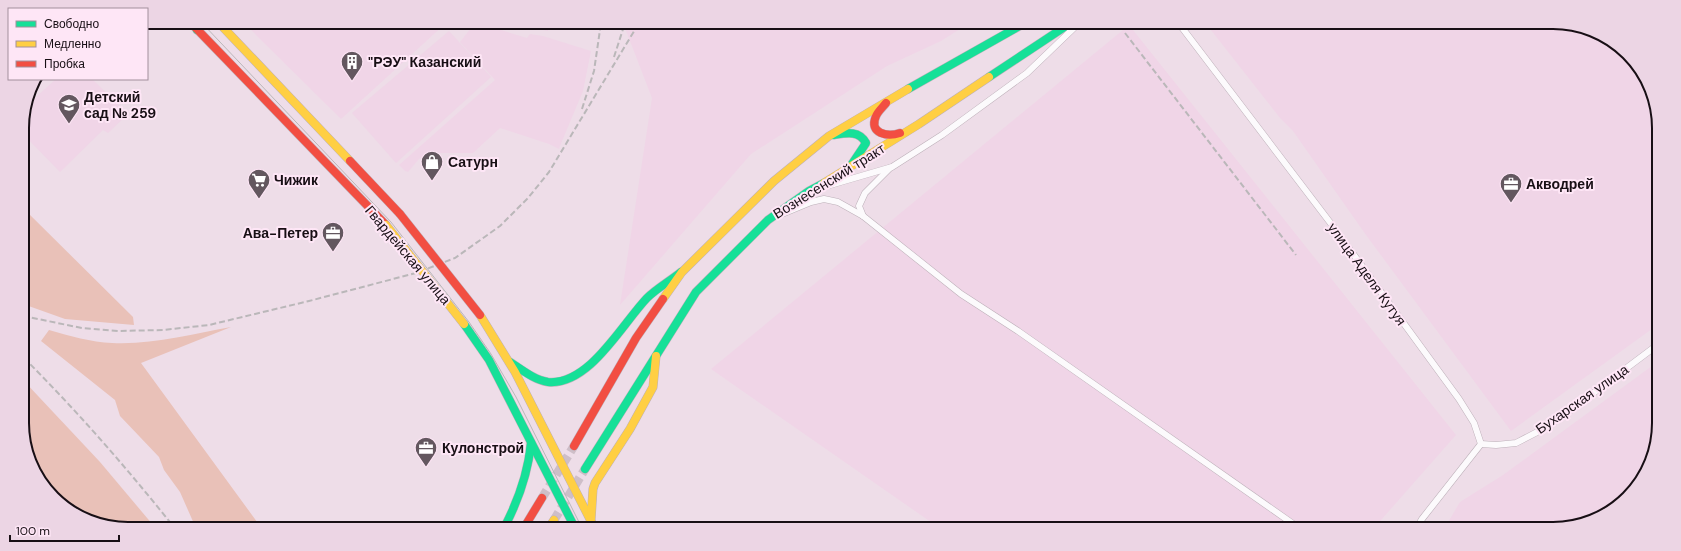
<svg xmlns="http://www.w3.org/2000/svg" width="1681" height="551" font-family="'DM Sans',sans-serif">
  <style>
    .built { fill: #f0d5e7 }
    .green { fill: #e9c1b8 }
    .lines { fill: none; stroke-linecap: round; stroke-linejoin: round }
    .primary-tunnel { stroke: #cebec8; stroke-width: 9; stroke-dasharray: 9 4.5; stroke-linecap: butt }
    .street-casing { stroke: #bdb0b9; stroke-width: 7 }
    .fast-casing { stroke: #bdb0b9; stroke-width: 9 }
    .slow-casing { stroke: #bdb0b9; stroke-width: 9 }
    .jam-casing { stroke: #bdb0b9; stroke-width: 9 }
    .street { stroke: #fcfafc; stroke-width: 6 }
    .fast { stroke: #16e098; stroke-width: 8 }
    .slow { stroke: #ffcf43; stroke-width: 8 }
    .jam { stroke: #f24e42; stroke-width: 8 }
    .tram { stroke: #bab7b9; stroke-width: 1 }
    .rail { stroke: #bab7b9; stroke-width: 2; stroke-dasharray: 6 3; stroke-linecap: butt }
    .slow-bridge-casing { stroke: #bdb0b9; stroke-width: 9; stroke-linecap: butt }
    .jam-bridge-casing { stroke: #bdb0b9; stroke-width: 9; stroke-linecap: butt }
    .slow-bridge { stroke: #ffcf43; stroke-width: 8 }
    .jam-bridge { stroke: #f24e42; stroke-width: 8 }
    .labels { text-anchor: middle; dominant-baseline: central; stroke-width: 4; stroke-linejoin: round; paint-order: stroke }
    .poi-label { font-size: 14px; font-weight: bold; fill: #180f15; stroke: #fee6f6; text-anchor: start }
    .street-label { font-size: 14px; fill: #180f15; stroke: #fee6f6 }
    .rim { fill: none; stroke: #180f15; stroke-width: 2 }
  </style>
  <rect width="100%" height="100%" fill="#eedde8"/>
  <g class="built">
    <path d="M 243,22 L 446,23 L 341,119 Z"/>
    <path d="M 478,23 L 527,38 L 530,34 L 543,36 L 591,51 L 583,91 L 560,146 L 559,149 L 549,144 L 500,128 L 473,153 L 431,153 L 419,159 L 408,172 L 405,171 L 399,165 L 495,80 L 460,42 L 471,28 Z"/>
    <path d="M 512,23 L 549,23 L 548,31 Z"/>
    <path d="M 623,23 L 968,24 L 941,41 L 887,66 L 751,154 L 620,305 L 652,98 Z"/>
    <path d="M 1129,25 L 1456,435 L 1374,528 L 938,527 L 711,369 Z"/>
    <path d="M 1207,25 L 1581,26 L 1633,58 L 1657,107 L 1656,326 L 1511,431 L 1366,235 L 1293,131 L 1280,118 Z"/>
    <path d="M 449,31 L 491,77 L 396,163 L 352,113 Z"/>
    <path d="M 56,79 L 92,79 L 128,114 L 108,133 L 103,130 L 60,172 L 22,133 L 22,121 L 25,107 Z"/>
    <path d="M 1656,363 L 1655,451 L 1641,482 L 1618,507 L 1560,529 L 1444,529 L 1460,502 L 1503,475 Z"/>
  </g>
  <g class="green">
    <path d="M 23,208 L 133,317 L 134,325 L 65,319 L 23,304 Z"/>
    <path d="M 231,327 L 141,363 L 260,526 L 195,526 L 180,492 L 164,470 L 159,457 L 120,416 L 115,400 L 41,341 L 49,330 C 70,336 91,342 112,343 C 152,345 192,334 231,327 Z"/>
    <path d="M 24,381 L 100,462 L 153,525 L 100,525 L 48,493 L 24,444 Z"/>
  </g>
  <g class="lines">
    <g class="primary-tunnel">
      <path d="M 542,498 L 574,446"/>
      <path d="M 554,520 L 585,469"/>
    </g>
    <g class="street-casing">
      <g id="street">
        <path d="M 1180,25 L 1332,225 L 1459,399 L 1474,423 L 1481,444"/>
        <path d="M 820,188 L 892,167 L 942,135 L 1027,73 L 1078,24"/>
        <path d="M 782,214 L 811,202 L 824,199 L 838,202 L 863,216 L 961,294 L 1018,331 L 1299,528"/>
        <path d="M 863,216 L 859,206 L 865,193 L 890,168"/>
        <path d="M 1481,444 L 1496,445 L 1516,443 L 1543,429 L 1572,409 L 1656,346"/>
        <path d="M 1417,528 L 1422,519 L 1481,444"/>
      </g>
    </g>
    <g class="fast-casing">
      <g id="fast">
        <path d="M 197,30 L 205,22"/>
        <path d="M 989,77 L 1069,24"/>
        <path d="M 908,89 L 1023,24"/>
        <path d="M 834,135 C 846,133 859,130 866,143 L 852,164"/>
        <path d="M 464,324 L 489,360 L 574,526"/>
        <path d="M 510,362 C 521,369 534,380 548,382 C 589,386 622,324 647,298 C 657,288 670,281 681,272"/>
        <path d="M 585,469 L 696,292 L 768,220 L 809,191 L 824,183"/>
        <path d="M 505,526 C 519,499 528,474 531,443"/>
      </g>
    </g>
    <g class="slow-casing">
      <g id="slow">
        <path d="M 218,22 L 350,161"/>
        <path d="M 824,183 L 919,124 L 989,77"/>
        <path d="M 663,299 L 682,272 L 774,181 L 829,136 L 908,89"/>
        <path d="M 480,315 L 515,372 L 594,527"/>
        <path d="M 591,520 L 593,489 L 595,483 L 630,429 L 653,387 L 656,356"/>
        <path d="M 550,526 L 554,520"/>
      </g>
    </g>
    <g class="jam-casing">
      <g id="jam">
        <path d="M 190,22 L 386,225"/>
        <path d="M 886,103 C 883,107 878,111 876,116 C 868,134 888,137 900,133"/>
        <path d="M 350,161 L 400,214"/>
        <path d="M 574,446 L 636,338 L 663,299"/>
        <path d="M 525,526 L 542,498"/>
      </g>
    </g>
    <use href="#street" class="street"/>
    <use href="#fast" class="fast"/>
    <use href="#slow" class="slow"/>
    <use href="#jam" class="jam"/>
    <path class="tram" d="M 201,22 L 391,222 L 469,322 L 491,354 L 516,397 L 581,526"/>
    <g class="rail">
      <path d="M 1125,33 L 1296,255"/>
      <path d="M 614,57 L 625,23"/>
      <path d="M 582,109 L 594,71 L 601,23"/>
      <path d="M 23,316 L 82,328 L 118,331 L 163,330 L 209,325 L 309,301 L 416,273 L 455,258 L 500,226 L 528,198 L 549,172 L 639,23"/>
      <path d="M 24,358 C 77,411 126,467 173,526"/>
    </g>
    <g class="slow-bridge-casing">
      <path id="slow-bridge" d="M 386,225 L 464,324"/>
    </g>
    <g class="jam-bridge-casing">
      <path id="jam-bridge" d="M 400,214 L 480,315"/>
    </g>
    <use href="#slow-bridge" class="slow-bridge"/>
    <use href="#jam-bridge" class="jam-bridge"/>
  </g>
  <defs>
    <g id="building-pin" transform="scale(1.15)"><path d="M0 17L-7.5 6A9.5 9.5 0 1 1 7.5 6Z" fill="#63575f" stroke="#fee6f6"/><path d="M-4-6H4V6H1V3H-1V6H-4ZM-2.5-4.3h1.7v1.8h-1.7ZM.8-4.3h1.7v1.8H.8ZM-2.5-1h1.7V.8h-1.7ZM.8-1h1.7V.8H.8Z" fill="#fff"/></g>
    <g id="school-pin" transform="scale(1.15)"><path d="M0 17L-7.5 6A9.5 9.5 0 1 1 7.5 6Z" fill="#63575f" stroke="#fee6f6"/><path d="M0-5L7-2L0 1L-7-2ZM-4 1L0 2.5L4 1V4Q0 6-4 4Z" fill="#fff"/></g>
    <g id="shop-pin" transform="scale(1.15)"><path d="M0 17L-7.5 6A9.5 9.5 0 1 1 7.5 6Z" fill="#63575f" stroke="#fee6f6"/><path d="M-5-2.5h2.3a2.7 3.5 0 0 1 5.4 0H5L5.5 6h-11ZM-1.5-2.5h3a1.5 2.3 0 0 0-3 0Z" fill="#fff"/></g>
    <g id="supermarket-pin" transform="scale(1.15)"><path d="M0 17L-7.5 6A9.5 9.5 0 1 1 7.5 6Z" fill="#63575f" stroke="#fee6f6"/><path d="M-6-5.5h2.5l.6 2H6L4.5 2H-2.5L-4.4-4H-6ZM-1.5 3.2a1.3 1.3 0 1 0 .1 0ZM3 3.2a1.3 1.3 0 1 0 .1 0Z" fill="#fff"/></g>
    <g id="office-pin" transform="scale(1.15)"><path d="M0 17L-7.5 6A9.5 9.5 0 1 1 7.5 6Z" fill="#63575f" stroke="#fee6f6"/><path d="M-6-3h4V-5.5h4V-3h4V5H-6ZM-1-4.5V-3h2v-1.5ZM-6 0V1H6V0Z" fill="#fff"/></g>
  </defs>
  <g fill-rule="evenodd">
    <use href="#building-pin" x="352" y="62"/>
    <use href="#school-pin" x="69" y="105"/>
    <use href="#shop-pin" x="432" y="162"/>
    <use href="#supermarket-pin" x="259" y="180"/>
    <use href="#office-pin" x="1511" y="184"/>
    <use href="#office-pin" x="333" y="233"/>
    <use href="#office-pin" x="426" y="448"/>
  </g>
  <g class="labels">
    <g class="poi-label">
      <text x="368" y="62">"РЭУ" Казанский</text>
      <text x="84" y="97">Детский<tspan x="84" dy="16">сад № 259</tspan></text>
      <text x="448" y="162">Сатурн</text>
      <text x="274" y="180">Чижик</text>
      <text x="1526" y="184">Акводрей</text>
      <text x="318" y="233" text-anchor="end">Ава-Петер</text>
      <text x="442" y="448">Кулонстрой</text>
    </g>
    <g class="street-label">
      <text transform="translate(829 181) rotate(-32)">Вознесенский тракт</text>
      <text transform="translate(408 255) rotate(50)">Гвардейская улица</text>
      <text transform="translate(1367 274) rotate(54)">улица Аделя Кутуя</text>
      <text transform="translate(1582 399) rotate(-35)">Бухарская улица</text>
    </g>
  </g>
  <path d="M0 0H1681V551H0ZM128 29H1553A99 99 0 0 1 1652 128V423A99 99 0 0 1 1553 522H128A99 99 0 0 1 29 423V128A99 99 0 0 1 128 29Z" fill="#ecd5e4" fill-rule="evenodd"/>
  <path class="rim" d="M128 29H1553A99 99 0 0 1 1652 128V423A99 99 0 0 1 1553 522H128A99 99 0 0 1 29 423V128A99 99 0 0 1 128 29Z"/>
  <rect x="8" y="8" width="140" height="72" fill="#fee6f6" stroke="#a2909c"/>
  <rect x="16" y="21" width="20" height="6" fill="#16e098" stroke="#a2909c"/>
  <text x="44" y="28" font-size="12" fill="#180f15">Свободно</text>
  <rect x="16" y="41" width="20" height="6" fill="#ffcf43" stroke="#a2909c"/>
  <text x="44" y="48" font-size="12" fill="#180f15">Медленно</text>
  <rect x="16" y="61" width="20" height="6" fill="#f24e42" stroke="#a2909c"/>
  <text x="44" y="68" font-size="12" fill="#180f15">Пробка</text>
  <path d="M10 535v6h109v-6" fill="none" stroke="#180f15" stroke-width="2"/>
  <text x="16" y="535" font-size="12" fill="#180f15" stroke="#fee6f6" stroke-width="3" paint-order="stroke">100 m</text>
</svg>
